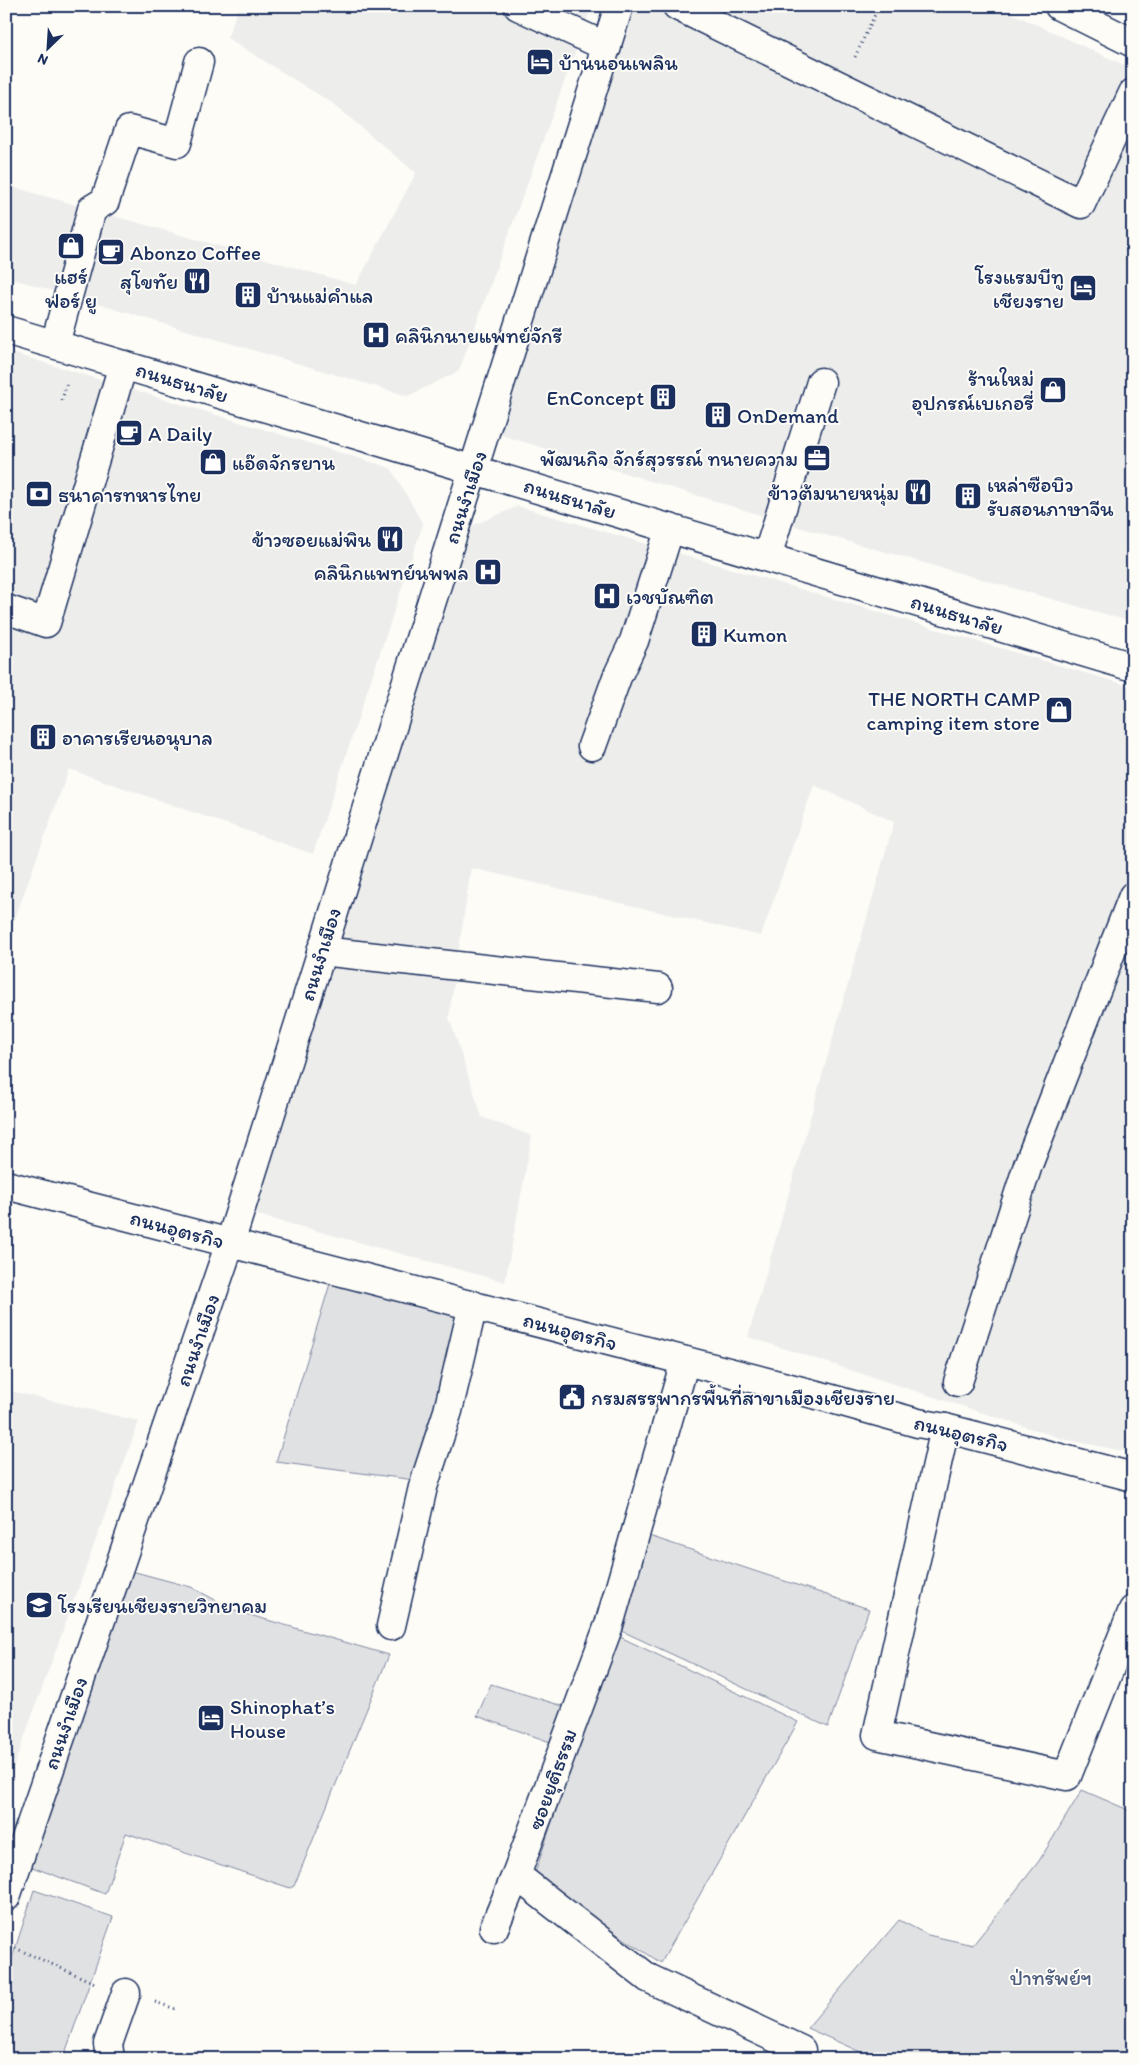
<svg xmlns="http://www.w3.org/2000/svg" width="1139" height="2065" font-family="Itim,'Playpen Sans Thai',sans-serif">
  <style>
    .built { fill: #edeeec }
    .green { fill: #e0e1e3; stroke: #7e88a0 }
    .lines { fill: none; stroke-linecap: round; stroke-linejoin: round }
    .minor-casing { stroke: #1b2f5e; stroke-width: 31 }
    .major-casing { stroke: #1b2f5e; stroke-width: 31 }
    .path { stroke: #1b2f5e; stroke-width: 3; stroke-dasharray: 1 4; stroke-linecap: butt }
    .minor { stroke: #fdfcf7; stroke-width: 28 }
    .major { stroke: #fdfcf7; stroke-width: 28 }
    .labels { text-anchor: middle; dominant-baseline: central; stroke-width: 4; stroke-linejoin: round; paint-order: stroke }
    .poi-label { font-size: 21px; fill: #1b2f5e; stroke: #fdfcf7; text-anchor: start }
    .street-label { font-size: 21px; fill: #1b2f5e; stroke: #fdfcf7 }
    .park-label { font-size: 21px; fill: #4c5c7f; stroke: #fdfcf7 }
  </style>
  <rect width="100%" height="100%" fill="#fdfcf7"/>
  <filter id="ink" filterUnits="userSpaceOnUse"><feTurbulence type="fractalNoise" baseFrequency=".02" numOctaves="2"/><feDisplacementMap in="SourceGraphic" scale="10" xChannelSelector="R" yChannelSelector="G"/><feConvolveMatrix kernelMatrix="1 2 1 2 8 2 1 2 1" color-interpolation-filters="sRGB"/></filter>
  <g filter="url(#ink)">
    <g class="built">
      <path d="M 239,6 L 592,6 L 459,371 L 408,396 L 6,277 L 6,185 L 356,285 L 416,173 L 332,103 L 227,38 Z"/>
      <path d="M 633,6 L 996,6 L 1133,69 L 1133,622 L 815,532 L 498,434 Z"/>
      <path d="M 6,351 L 391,468 L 423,524 L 313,854 L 69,769 L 6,943 Z"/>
      <path d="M 518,506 L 1133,687 L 1133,1453 L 1063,1439 L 748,1337 L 894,822 L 814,785 L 761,936 L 471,868 L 449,1017 L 482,1117 L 532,1136 L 505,1282 L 254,1214 L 472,526 Z"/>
      <path d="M 6,1390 L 139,1421 L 6,1788 Z"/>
    </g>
    <g class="green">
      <path d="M 332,1277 L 463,1316 L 415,1480 L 276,1462 Z"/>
      <path d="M 637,1532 L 869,1609 L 828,1727 L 609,1625 Z"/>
      <path d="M 124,1569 L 191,1587 L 236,1611 L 389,1655 L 294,1886 L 290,1888 L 126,1833 L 105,1894 L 32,1867 Z"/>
      <path d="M 614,1634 L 798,1722 L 661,1963 L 533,1879 Z"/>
      <path d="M 491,1684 L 566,1707 L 553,1743 L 477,1716 Z"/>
      <path d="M 1082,1790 L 1133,1812 L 1133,2059 L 876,2059 L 807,2028 L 899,1920 L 928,1935 L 973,1945 L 1039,1861 Z"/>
      <path d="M 34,1890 L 113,1917 L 63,2059 L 6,2059 L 6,1977 Z"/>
    </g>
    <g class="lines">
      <g class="minor-casing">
        <g id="minor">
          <path d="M 518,6 L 607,47"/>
          <path d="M 677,6 L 1081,204 L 1133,93"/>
          <path d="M 6,330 L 1133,667"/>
          <path d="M 55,344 L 92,209 L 105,201 L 129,130 L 177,143 L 199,62"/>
          <path d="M 767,557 L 821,382"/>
          <path d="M 6,609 L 46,623 L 123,365"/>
          <path d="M 592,746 L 617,677 L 634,641 L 670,528"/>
          <path d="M 321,951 L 658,988"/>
          <path d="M 6,1185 L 821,1396 L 918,1423 L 945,1428 L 1133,1477"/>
          <path d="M 685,1361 L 609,1625 L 516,1875 L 648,1978 L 801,2050"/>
          <path d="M 958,1382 L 1028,1165 L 1133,896"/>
          <path d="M 945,1428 L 877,1735 L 1067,1776 L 1133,1610"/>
          <path d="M 391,1626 L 423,1487 L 448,1411 L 473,1305"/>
          <path d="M 6,1897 L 230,1243 L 619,6"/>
          <path d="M 494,1928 L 516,1875"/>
          <path d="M 110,2059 L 108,2044 L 126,1993"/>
        </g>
      </g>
      <g class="major-casing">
        <path id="major" d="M 1059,6 L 1133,43"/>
      </g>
      <g class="path">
        <path d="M 855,57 L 879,6"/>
        <path d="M 62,400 L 67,382"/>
        <path d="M 6,1944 L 97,1984"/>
        <path d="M 155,2002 L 176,2009"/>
      </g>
      <use href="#minor" class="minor"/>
      <use href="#major" class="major"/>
    </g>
  </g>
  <defs>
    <g id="hotel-square" transform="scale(1.4375)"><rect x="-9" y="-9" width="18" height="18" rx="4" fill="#1b2f5e" stroke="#fdfcf7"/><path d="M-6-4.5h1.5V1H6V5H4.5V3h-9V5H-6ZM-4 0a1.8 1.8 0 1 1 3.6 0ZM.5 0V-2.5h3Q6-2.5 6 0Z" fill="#fff"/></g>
    <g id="shop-square" transform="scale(1.4375)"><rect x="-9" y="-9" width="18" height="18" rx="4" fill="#1b2f5e" stroke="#fdfcf7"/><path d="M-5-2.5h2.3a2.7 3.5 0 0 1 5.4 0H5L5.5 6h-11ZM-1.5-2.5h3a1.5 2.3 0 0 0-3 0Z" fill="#fff"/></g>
    <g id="cafe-square" transform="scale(1.4375)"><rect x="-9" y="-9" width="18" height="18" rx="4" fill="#1b2f5e" stroke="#fdfcf7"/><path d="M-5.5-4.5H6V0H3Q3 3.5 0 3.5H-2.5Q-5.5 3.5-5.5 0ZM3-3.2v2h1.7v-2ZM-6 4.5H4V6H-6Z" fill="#fff"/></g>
    <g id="restaurant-square" transform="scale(1.4375)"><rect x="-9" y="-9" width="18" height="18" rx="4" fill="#1b2f5e" stroke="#fdfcf7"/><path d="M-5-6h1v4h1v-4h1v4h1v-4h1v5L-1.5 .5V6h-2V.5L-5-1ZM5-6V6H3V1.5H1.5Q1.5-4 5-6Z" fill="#fff"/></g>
    <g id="building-square" transform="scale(1.4375)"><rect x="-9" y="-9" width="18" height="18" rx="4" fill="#1b2f5e" stroke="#fdfcf7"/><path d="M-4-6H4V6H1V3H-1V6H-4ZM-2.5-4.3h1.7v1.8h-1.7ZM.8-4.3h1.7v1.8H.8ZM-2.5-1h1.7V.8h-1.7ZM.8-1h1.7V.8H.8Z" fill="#fff"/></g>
    <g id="hospital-square" transform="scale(1.4375)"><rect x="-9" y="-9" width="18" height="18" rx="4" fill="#1b2f5e" stroke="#fdfcf7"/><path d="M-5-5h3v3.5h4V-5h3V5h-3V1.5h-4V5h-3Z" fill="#fff"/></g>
    <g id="office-square" transform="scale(1.4375)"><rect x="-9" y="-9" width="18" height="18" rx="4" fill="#1b2f5e" stroke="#fdfcf7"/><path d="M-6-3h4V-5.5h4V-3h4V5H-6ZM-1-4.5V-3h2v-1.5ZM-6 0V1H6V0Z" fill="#fff"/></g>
    <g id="bank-square" transform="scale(1.4375)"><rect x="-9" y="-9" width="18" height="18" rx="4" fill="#1b2f5e" stroke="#fdfcf7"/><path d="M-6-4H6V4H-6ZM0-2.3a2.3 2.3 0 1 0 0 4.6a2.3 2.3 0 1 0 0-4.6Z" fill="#fff"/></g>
    <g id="civic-square" transform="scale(1.4375)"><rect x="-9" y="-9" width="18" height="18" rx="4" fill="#1b2f5e" stroke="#fdfcf7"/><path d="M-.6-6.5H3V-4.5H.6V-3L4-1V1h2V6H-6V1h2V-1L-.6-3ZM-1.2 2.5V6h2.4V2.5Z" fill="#fff"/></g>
    <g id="school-square" transform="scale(1.4375)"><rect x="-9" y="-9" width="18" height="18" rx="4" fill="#1b2f5e" stroke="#fdfcf7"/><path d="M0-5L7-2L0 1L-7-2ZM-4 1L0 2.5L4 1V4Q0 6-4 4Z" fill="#fff"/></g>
  </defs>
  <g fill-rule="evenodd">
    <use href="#hotel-square" x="540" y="62"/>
    <use href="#shop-square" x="71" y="246"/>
    <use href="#cafe-square" x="111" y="252"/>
    <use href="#restaurant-square" x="197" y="281"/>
    <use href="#hotel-square" x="1083" y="288"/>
    <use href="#building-square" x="248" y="295"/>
    <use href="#hospital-square" x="376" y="335"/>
    <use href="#shop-square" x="1053" y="390"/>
    <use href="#building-square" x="663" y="397"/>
    <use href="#building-square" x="718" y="415"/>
    <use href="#cafe-square" x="129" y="433"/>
    <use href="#office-square" x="817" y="458"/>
    <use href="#shop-square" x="213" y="462"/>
    <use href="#restaurant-square" x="918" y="492"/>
    <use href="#bank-square" x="39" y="494"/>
    <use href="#building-square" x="968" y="496"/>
    <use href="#restaurant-square" x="390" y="539"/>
    <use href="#hospital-square" x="488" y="572"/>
    <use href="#hospital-square" x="607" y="596"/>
    <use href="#building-square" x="704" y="634"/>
    <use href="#shop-square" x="1059" y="710"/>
    <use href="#building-square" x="43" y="737"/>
    <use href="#civic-square" x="572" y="1397"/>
    <use href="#school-square" x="39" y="1605"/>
    <use href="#hotel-square" x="211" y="1718"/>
  </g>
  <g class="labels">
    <g class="poi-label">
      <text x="559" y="62">บ้านนอนเพลิน</text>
      <text x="130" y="252">Abonzo Coffee</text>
      <text x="71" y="276" text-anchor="middle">แฮร์<tspan x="71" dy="24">ฟอร์ ยู</tspan></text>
      <text x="1064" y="276" text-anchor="end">โรงแรมบีทู<tspan x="1064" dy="24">เชียงราย</tspan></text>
      <text x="178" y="281" text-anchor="end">สุโขทัย</text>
      <text x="267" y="295">บ้านแม่คำแล</text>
      <text x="395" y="335">คลินิกนายแพทย์จักรี</text>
      <text x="1034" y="378" text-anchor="end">ร้านใหม่<tspan x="1034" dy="24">อุปกรณ์เบเกอรี่</tspan></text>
      <text x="644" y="397" text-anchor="end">EnConcept</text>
      <text x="737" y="415">OnDemand</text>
      <text x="148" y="433">A Daily</text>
      <text x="798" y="458" text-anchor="end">พัฒนกิจ จักร์สุวรรณ์ ทนายความ</text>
      <text x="232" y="462">แอ๊ดจักรยาน</text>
      <text x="987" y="484">เหล่าซือบิว<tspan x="987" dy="24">รับสอนภาษาจีน</tspan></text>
      <text x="899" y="492" text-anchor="end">ข้าวต้มนายหนุ่ม</text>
      <text x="58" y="494">ธนาคารทหารไทย</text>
      <text x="371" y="539" text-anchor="end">ข้าวซอยแม่พิน</text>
      <text x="469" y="572" text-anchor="end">คลินิกแพทย์นพพล</text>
      <text x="626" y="596">เวชบัณฑิต</text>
      <text x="723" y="634">Kumon</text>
      <text x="1040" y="698" text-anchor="end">THE NORTH CAMP<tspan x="1040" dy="24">camping item store</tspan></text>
      <text x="62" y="737">อาคารเรียนอนุบาล</text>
      <text x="591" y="1397">กรมสรรพากรพื้นที่สาขาเมืองเชียงราย</text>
      <text x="58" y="1605">โรงเรียนเชียงรายวิทยาคม</text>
      <text x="230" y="1706">Shinophat’s<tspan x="230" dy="24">House</tspan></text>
    </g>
    <g class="street-label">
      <text transform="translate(182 382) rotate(17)">ถนนธนาลัย</text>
      <text transform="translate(465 497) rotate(-72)">ถนนงำเมือง</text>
      <text transform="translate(570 498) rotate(17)">ถนนธนาลัย</text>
      <text transform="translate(957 614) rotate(17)">ถนนธนาลัย</text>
      <text transform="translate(320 954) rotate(-73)">ถนนงำเมือง</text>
      <text transform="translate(177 1229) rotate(15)">ถนนอุตรกิจ</text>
      <text transform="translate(570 1331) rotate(15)">ถนนอุตรกิจ</text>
      <text transform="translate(197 1340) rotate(-71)">ถนนงำเมือง</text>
      <text transform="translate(961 1433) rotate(14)">ถนนอุตรกิจ</text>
      <text transform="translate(65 1723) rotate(-71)">ถนนงำเมือง</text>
      <text transform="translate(552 1779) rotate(-70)">ซอยยุติธรรม</text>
    </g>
    <g class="park-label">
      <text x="1051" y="1977">ป่าทรัพย์ฯ</text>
    </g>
  </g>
  <rect width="1139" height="2065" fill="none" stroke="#fdfcf7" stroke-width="25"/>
  <rect x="12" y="12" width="1114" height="2040" fill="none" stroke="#1b2f5e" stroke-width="2" filter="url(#ink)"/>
  <g transform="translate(48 48) rotate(205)" stroke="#fdfcf7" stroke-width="4" paint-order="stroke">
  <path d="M0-4L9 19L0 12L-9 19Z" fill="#1b2f5e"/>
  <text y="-8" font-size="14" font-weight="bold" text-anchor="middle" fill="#1b2f5e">N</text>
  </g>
</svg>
